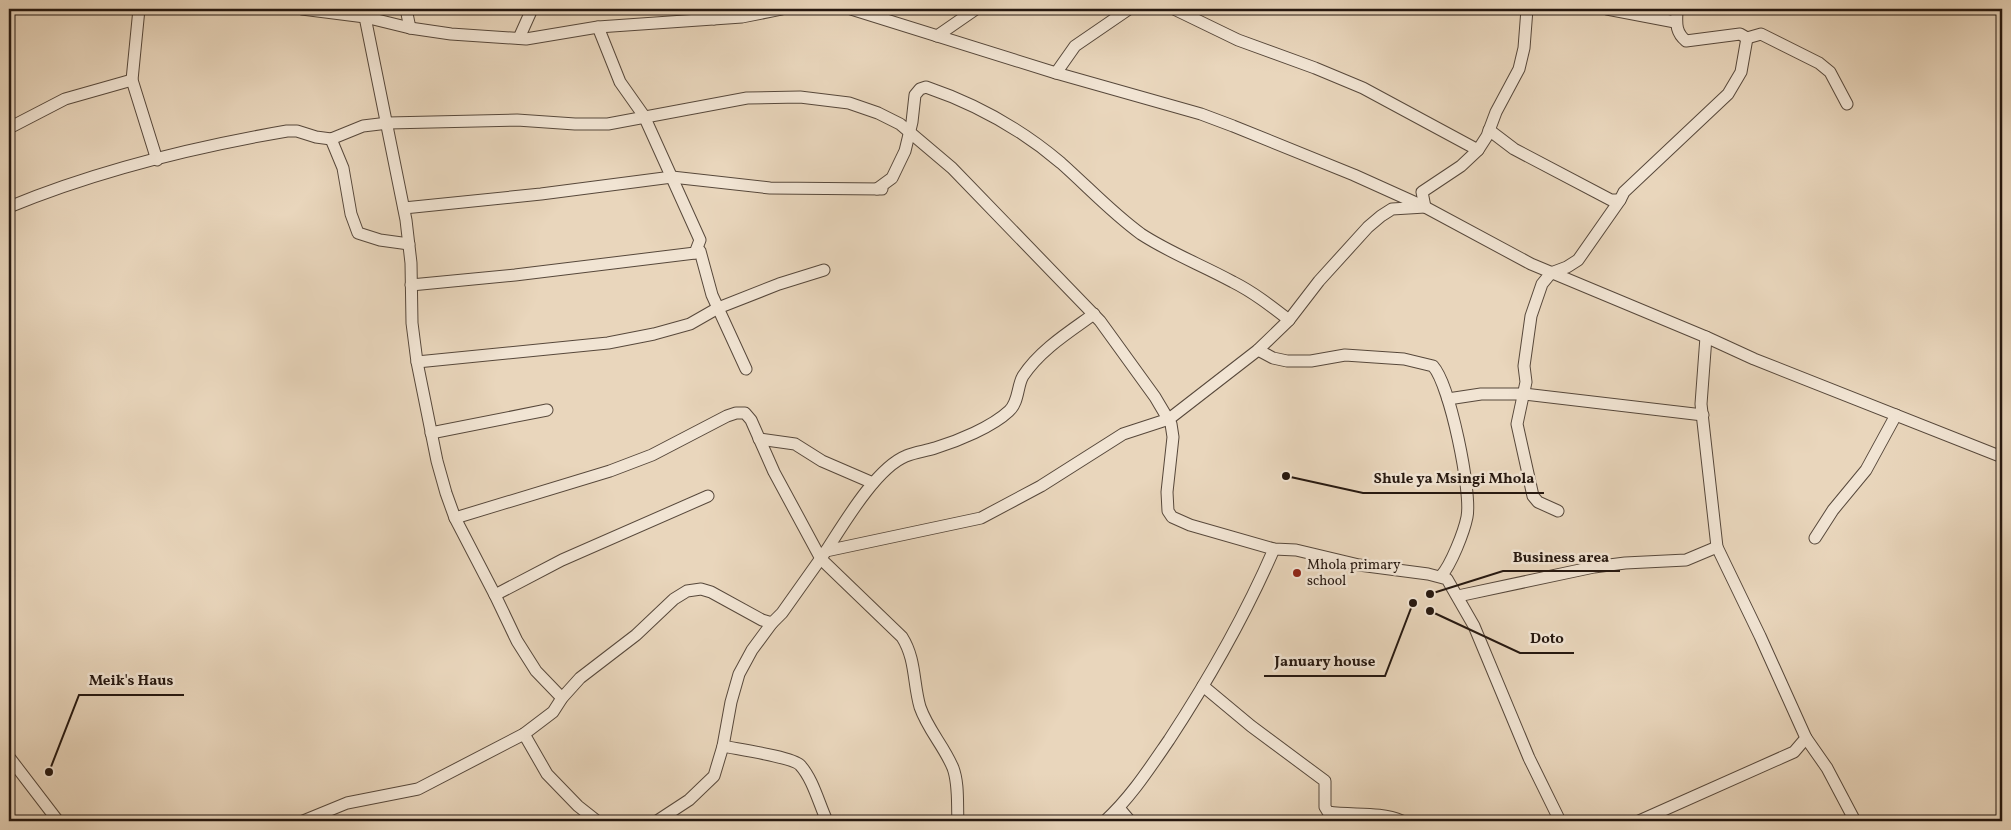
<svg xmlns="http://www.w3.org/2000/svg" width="2011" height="830" font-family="Vollkorn,serif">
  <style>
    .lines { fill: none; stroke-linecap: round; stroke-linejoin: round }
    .minor-casing { stroke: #57483b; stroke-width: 13 }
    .minor { stroke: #f1e4d3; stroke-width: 11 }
    .poi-dot { fill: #8f2418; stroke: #f1e4d3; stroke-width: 2 }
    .labels { text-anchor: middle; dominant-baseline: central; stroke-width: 5; stroke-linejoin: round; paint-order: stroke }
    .poi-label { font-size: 14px; fill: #261810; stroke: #f1e4d3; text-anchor: start }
    .leader { fill: none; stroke: #261810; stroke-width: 2 }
    .callout-dot { fill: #261810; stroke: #f1e4d3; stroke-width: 2 }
    .callout-label { font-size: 15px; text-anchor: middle; font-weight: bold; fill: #261810; stroke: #f1e4d3; stroke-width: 5; stroke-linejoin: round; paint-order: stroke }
  </style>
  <rect width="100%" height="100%" fill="#e9d6bc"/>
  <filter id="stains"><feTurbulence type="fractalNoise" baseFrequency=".004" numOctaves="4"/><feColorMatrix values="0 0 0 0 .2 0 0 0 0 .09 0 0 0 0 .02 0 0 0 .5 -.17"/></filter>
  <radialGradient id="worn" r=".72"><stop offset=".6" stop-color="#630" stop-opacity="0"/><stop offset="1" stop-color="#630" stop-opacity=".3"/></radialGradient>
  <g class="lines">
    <g class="minor-casing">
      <g id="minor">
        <path d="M 139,9 L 132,80 L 157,160"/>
        <path d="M 302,9 L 365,17 L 410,28 L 451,34 L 526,39 L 598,27 L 742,17 L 782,9"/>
        <path d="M 406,9 L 410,28"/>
        <path d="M 705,9 L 714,19"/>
        <path d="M 851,9 L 1056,73 L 1201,114 L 1233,126 L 1354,175 L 1425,207 L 1531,264 L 1706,337 L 1754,359 L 2002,457"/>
        <path d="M 1174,9 L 1238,40 L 1315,68 L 1363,88 L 1478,150"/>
        <path d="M 1607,9 L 1675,22"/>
        <path d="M 1677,9 C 1677,21 1674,31 1686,41 L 1740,34 L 1747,38 L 1761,34 L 1819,63 L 1830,72 L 1847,104"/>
        <path d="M 365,17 L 406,220 L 411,263 L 412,323 L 417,362 L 437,461 L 446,493 L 455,518 L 495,595 L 517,641 L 536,671 L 562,698"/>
        <path d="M 937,36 L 976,9"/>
        <path d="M 519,38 L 532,9"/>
        <path d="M 1056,73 L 1075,46 L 1129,9"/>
        <path d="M 9,128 L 65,99 L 132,80"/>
        <path d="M 1489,130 L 1514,149 L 1611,200 L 1620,200"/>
        <path d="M 331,139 L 343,168 L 351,214 L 358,233 L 380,240 L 409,244"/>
        <path d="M 877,189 L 892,178 L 905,151 L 912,122 L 915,95 L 920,89 L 926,87 C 976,104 1021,129 1061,163 C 1088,187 1112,213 1141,234 C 1170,253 1202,265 1233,282 C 1253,292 1271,306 1289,320"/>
        <path d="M 9,207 C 96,171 194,147 287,131 L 297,131 L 316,137 L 331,139 L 363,126 L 388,123 L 517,120 L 575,124 L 608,124 L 747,98 L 800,97 L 849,103 L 878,113 L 900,124 L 952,168 L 1100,321 L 1155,397 L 1171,424 L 1173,437 L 1167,492 L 1168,511 L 1172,517 L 1190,525 L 1274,549 L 1296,550 L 1359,565 L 1428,574 L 1447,579 L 1474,626 L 1529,758 L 1560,821"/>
        <path d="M 404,208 L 541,194 L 672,177 L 770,188 L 882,189"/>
        <path d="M 695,253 L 700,251 L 712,295 L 746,369"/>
        <path d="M 411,285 L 515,275 L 695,253 L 700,240 L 644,116 L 620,82 L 598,27"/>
        <path d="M 1258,350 L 1273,358 L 1287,361 L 1311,361 L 1345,355 L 1404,359 L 1433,366 C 1450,385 1472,492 1467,517 C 1464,532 1451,565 1441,576"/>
        <path d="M 417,362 L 608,343 L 654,334 L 690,324 L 718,308 L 779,284 L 824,270"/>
        <path d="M 1448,399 L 1481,394 L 1524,394 L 1703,415"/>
        <path d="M 431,433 L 547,410"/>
        <path d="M 759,439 L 795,444 L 822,461 L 873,483"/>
        <path d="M 1558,511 L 1538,502 L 1533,496 L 1517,424 L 1526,382 L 1524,366 L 1531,316 L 1542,284 L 1551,273 L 1567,267 L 1578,260 L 1620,200 L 1624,192 L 1728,94 L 1741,72 L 1747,38"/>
        <path d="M 455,518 L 610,471 L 652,455 L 727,416 L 736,413 L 745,413 L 751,420 L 774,472 L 821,559 L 902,637 C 916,659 913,683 920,707 C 928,730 944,746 953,768 C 959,784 957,804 958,821"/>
        <path d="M 1815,538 L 1833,510 L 1866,470 L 1896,415"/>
        <path d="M 826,551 C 843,525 876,468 906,456 C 915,452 926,451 935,448 C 958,441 992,427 1009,411 C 1019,402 1017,386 1023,376 C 1040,350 1069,332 1094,314"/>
        <path d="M 495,595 L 562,560 L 708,496"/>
        <path d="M 1458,596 L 1594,567 L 1625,563 L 1686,560 L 1717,547"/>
        <path d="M 1203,686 L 1251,726 L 1325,781 L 1325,807 L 1328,812 C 1353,816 1378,811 1402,821"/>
        <path d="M 524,734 L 547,774 L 578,806 L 597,821"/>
        <path d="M 1806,738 L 1827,768 L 1855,821"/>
        <path d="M 723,746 C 737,749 792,757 800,765 C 813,779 819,804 827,821"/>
        <path d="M 9,757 L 58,821"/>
        <path d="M 1119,808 L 1130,821"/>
        <path d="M 303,821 L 347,803 L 418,789 L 524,734 L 553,712 L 562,698 L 580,678 L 636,635 L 674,599 L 687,591 L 701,589 L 711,592 L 762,620 L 772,623 L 782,613 L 826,551 L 981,518 L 1041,486 L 1123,434 L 1169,419 L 1258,350 L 1289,320 L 1319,281 L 1368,227 L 1381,216 L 1392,209 L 1425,207 L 1422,192 L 1461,166 L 1478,150 L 1487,136 L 1496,112 L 1519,69 L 1524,48 L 1527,9"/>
        <path d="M 657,821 L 689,800 L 714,776 L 723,746 L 731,702 L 739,674 L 752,650 L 772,623"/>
        <path d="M 1105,821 C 1131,797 1149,769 1169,740 C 1209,679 1245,616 1274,549"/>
        <path d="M 1639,821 L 1794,752 L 1806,738 L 1760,636 L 1717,547 L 1701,404 L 1706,337"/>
      </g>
    </g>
    <use href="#minor" class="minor"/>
  </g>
  <circle class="poi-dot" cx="1297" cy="573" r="5"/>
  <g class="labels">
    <g class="poi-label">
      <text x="1307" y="565">Mhola primary<tspan x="1307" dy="16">school</tspan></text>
    </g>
  </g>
  <path class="leader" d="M1286 476L1363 493H1544M1430 594L1503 571H1620M1430 611L1520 653H1574M1413 603L1385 676H1264M49 772L79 695H184"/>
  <g class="callout-dot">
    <circle cx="1286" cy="476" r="5"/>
    <circle cx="1430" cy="594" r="5"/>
    <circle cx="1430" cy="611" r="5"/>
    <circle cx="1413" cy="603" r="5"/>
    <circle cx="49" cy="772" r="5"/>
  </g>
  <g class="callout-label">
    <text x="1454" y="483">Shule ya Msingi Mhola</text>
    <text x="1561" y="562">Business area</text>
    <text x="1547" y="643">Doto</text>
    <text x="1325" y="666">January house</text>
    <text x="131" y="685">Meik's Haus</text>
  </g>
  <rect width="2011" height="830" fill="none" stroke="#e9d6bc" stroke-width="30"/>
  <rect x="10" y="10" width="1991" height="810" fill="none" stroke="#261810" stroke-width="2.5"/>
  <rect x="15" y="15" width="1981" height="800" fill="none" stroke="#261810"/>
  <rect width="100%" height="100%" filter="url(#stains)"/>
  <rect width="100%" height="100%" fill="url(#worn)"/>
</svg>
